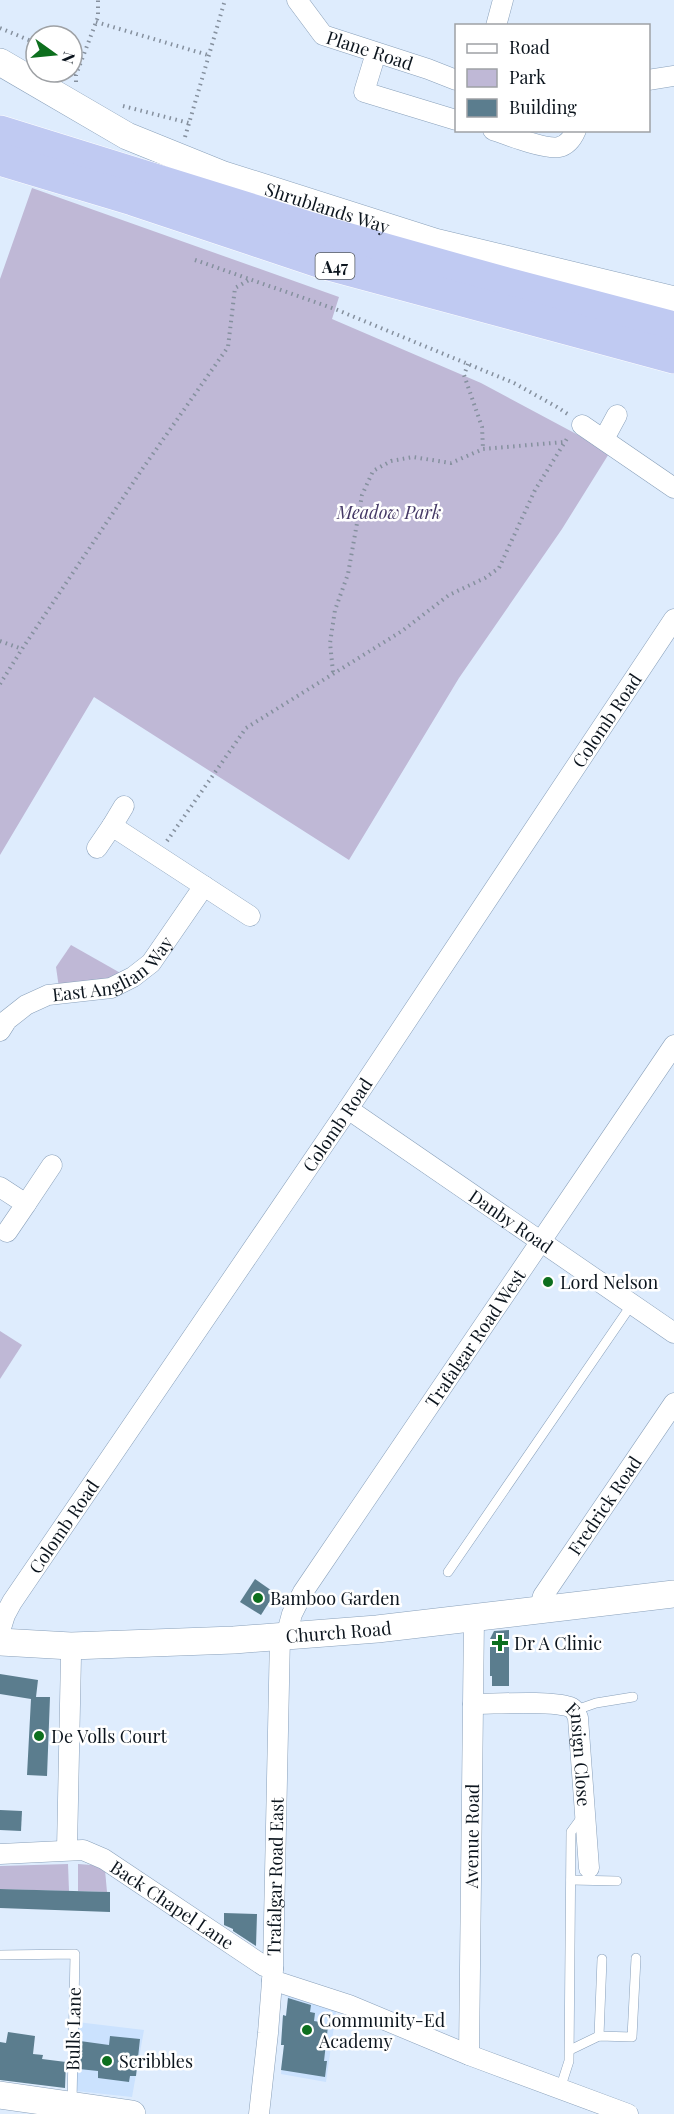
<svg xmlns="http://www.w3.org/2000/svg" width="674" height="2114" font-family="'Playfair Display',serif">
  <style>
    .built { fill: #cbe2fe }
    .green { fill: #bfb8d6 }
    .building { fill: #5b7d8e }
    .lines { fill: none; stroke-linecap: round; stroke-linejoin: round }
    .lane-casing { stroke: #89a0ba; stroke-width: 10 }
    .street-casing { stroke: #89a0ba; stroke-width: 21 }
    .secondary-casing { stroke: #89a0ba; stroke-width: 28 }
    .highway-casing { stroke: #fff; stroke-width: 34 }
    .path { stroke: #85909e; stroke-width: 4; stroke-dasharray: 1.5 4.5; stroke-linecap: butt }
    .lane { stroke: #fff; stroke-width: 9 }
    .street { stroke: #fff; stroke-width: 20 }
    .secondary { stroke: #fff; stroke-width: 27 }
    .highway { stroke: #c0caf2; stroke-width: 33 }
    .poi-dot { fill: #0d6f1e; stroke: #fff; stroke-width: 2 }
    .labels { text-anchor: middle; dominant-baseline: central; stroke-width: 5; stroke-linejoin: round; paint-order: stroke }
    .shield { fill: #fff; stroke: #555b62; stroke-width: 1.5 }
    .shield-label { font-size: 16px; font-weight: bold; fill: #0c151e }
    .street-label { font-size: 18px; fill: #0c151e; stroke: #fff }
    .park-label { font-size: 18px; font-style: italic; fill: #443865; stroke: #fff }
    .poi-label { font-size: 18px; fill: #0c151e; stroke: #fff; text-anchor: start }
  </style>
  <rect width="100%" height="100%" fill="#deecfd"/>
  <g class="built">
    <path d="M 288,1993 L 312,1999 L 336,2012 L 326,2082 L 281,2074 L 284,2045 L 281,2045 L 283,2015 L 286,2015 Z"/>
    <path d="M 77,2022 L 144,2030 L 132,2097 L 76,2091 Z"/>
  </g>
  <g class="green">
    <path d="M 32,188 L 339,297 L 332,319 L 481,383 L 610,452 L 562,529 L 459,678 L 349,860 L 94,697 L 0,855 L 0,279 Z"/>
    <path d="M 71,945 L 124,975 L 110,982 L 59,988 L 56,967 Z"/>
    <path d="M 0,1331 L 22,1345 L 0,1379 Z"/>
    <path d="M 68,1864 L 69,1891 L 0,1889 L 0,1866 Z"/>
    <path d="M 78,1864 L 92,1865 L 105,1870 L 107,1892 L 78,1891 Z"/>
  </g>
  <g class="building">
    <path d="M 255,1579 L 275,1593 L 261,1615 L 240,1602 Z"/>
    <path d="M 509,1630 L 509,1686 L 492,1686 L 492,1676 L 490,1676 L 490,1639 L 494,1631 Z"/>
    <path d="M 0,1674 L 38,1680 L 36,1697 L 50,1697 L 47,1776 L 27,1775 L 31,1699 L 0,1694 Z"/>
    <path d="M 0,1810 L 22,1811 L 21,1831 L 0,1830 Z"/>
    <path d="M 0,1889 L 110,1892 L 110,1912 L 0,1908 Z"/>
    <path d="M 224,1913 L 257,1914 L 256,1946 L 233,1931 L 233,1929 L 224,1925 Z"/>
    <path d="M 288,1998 L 311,2005 L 310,2012 L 315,2013 L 314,2021 L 320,2022 L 320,2026 L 328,2026 L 324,2061 L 327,2061 L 325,2077 L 281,2070 L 284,2045 L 281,2045 L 283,2015 L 286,2016 Z"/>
    <path d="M 8,2032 L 35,2036 L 33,2054 L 43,2055 L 42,2059 L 66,2062 L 65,2088 L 0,2080 L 0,2042 L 6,2043 Z"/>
    <path d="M 110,2036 L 140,2039 L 136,2076 L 130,2076 L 129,2082 L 98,2078 L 98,2071 L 79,2069 L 80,2041 L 109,2045 Z"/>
  </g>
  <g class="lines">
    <g class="lane-casing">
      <g id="lane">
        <path d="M 448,1572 L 632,1304"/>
        <path d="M 576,1710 L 596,1703 L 633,1697"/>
        <path d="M 571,1880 L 617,1881"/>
        <path d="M 0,1955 L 75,1954 L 72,2102"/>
        <path d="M 599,2036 L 602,1959"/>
        <path d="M 570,2050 L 599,2036 L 632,2037 L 636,1958"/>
        <path d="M 560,2089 L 569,2061 L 571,1832 L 582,1817"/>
      </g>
    </g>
    <g class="street-casing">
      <g id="street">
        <path id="s1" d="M 297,0 L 323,35 L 428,69 L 456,80"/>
        <path d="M 496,26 L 503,0"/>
        <path d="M 376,53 L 364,92 L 456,120"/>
        <path d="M 648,80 L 674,76"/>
        <path d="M 493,130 C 507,135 546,150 559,147 C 568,145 573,137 576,130"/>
        <path d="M 582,425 L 674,488"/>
        <path d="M 604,439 L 617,415"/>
        <path d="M 112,826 L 124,806"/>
        <path d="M 204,886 L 250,916"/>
        <path id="s2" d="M 0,1031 L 7,1020 L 26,1005 L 48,995 L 111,988 L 133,977 L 151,963 L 204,886 L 112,826 L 97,848"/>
        <path id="s3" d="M 348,1109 L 674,1333"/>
        <path d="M 0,1187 L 26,1204 L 7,1232"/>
        <path d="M 26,1204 L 52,1165"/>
        <path id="s4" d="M 539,1610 L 543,1596 L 674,1403"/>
        <path id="s5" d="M 0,1631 L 5,1615 L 12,1602 L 348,1109 L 674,619"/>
        <path id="s6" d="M 286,1636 L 292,1614 L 303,1592 L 674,1045"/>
        <path id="s7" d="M 473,1704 C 496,1704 550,1700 570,1707 C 575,1709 576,1713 578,1718 L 589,1868"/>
        <path d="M 67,1849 L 71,1656"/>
        <path id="s8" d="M 0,1854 L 83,1850 L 104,1859 L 264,1966 L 273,1969"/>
        <path d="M 272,1980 L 349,2005 L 469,2055 L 628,2114"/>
        <path id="s9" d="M 469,2055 L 474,1618"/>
        <path id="s10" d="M 259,2114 L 268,2033 L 273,1969 L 280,1636"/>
      </g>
    </g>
    <g class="secondary-casing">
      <g id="secondary">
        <path id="s11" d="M 0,62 L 127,136 L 221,174 L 435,242 L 674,300"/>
        <path id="s12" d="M 0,1642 L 71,1646 L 234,1640 L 377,1629 L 674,1594"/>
        <path d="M 0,2095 L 132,2114"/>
      </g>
    </g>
    <g class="highway-casing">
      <g id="highway">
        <path d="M 0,132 L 328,234 L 492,280 L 674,328"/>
        <path d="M 0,159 L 133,199 L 322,262 L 674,357"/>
      </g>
    </g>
    <g class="path">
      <path d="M 96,22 L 208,55"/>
      <path d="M 0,28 L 36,43"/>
      <path d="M 72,54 L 83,56"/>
      <path d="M 76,82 L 76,75 L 98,17 L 98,0"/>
      <path d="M 123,106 L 189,123"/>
      <path d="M 185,137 L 225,0"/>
      <path d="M 195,260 L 335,309 L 468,364 L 514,383 L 557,407 L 569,415"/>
      <path d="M 468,364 L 464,375 L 482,427 L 483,449"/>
      <path d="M 0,641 L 22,649 L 143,468 L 228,347 L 235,288 L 249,280"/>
      <path d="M 333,672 L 330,643 L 335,610 L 348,574 L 362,495 L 373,471 L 391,461 L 413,457 L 451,463 L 483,449 L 564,442"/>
      <path d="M 0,684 L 22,649"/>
      <path d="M 167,841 L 246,728 L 402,631 L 449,595 L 485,578 L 499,568 L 535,490 L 568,437"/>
    </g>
    <use href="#lane" class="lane"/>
    <use href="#street" class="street"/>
    <use href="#secondary" class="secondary"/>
    <use href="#highway" class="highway"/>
  </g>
  <g class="poi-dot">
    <circle cx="548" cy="1282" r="6"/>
    <circle cx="258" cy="1598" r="6"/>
    <path d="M497 1634h6v6h6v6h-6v6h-6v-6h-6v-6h6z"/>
    <circle cx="39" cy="1736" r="6"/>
    <circle cx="307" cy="2030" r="6"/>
    <circle cx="107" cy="2061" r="6"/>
  </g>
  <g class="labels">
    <rect class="shield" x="315.5" y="253" width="39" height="26" rx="4.5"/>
    <g class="shield-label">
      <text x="335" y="266">A47</text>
    </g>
    <g class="street-label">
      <text stroke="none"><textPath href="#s1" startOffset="93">Plane Road</textPath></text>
      <text stroke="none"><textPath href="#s11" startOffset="360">Shrublands Way</textPath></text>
      <text stroke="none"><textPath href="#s5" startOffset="1095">Colomb Road</textPath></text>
      <text stroke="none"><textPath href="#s2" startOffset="134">East Anglian Way</textPath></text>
      <text stroke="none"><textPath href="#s5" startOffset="609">Colomb Road</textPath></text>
      <text stroke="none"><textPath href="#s3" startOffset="198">Danby Road</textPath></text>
      <text stroke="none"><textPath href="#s6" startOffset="354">Trafalgar Road West</textPath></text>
      <text stroke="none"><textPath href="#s4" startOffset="124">Fredrick Road</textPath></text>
      <text stroke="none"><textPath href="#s5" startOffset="123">Colomb Road</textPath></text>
      <text stroke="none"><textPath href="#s12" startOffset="339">Church Road</textPath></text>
      <text stroke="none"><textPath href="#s7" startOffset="148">Ensign Close</textPath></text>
      <text stroke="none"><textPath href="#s9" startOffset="219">Avenue Road</textPath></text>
      <text stroke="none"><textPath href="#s10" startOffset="238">Trafalgar Road East</textPath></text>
      <text stroke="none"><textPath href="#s8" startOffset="188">Back Chapel Lane</textPath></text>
      <text transform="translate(73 2029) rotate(-89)">Bulls Lane</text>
    </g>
    <g class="park-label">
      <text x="389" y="512">Meadow Park</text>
    </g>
    <g class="poi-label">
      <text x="560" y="1282">Lord Nelson</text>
      <text x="270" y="1598">Bamboo Garden</text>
      <text x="514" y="1643">Dr A Clinic</text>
      <text x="51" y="1736">De Volls Court</text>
      <text x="319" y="2020">Community-Ed<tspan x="319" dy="21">Academy</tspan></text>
      <text x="119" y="2061">Scribbles</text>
    </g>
  </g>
  <rect x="455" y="24" width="195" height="108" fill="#ffffff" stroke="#9ea1a5" stroke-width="1.5"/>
  <rect x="467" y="44" width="30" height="9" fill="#ffffff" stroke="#9ea1a5" stroke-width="1.5"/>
  <text x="509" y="54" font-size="18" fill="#0c151e">Road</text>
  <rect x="467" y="69" width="30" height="18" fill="#bfb8d6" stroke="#9ea1a5" stroke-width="1.5"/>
  <text x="509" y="84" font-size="18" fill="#0c151e">Park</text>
  <rect x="467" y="99" width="30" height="18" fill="#5b7d8e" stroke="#9ea1a5" stroke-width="1.5"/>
  <text x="509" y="114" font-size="18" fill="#0c151e">Building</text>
  <g transform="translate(54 54) rotate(105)"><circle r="28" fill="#ffffff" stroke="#9ea1a5" stroke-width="1.5"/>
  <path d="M0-4.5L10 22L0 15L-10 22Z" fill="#0d6f1e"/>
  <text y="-9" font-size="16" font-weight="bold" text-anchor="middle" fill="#0c151e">N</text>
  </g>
</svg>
